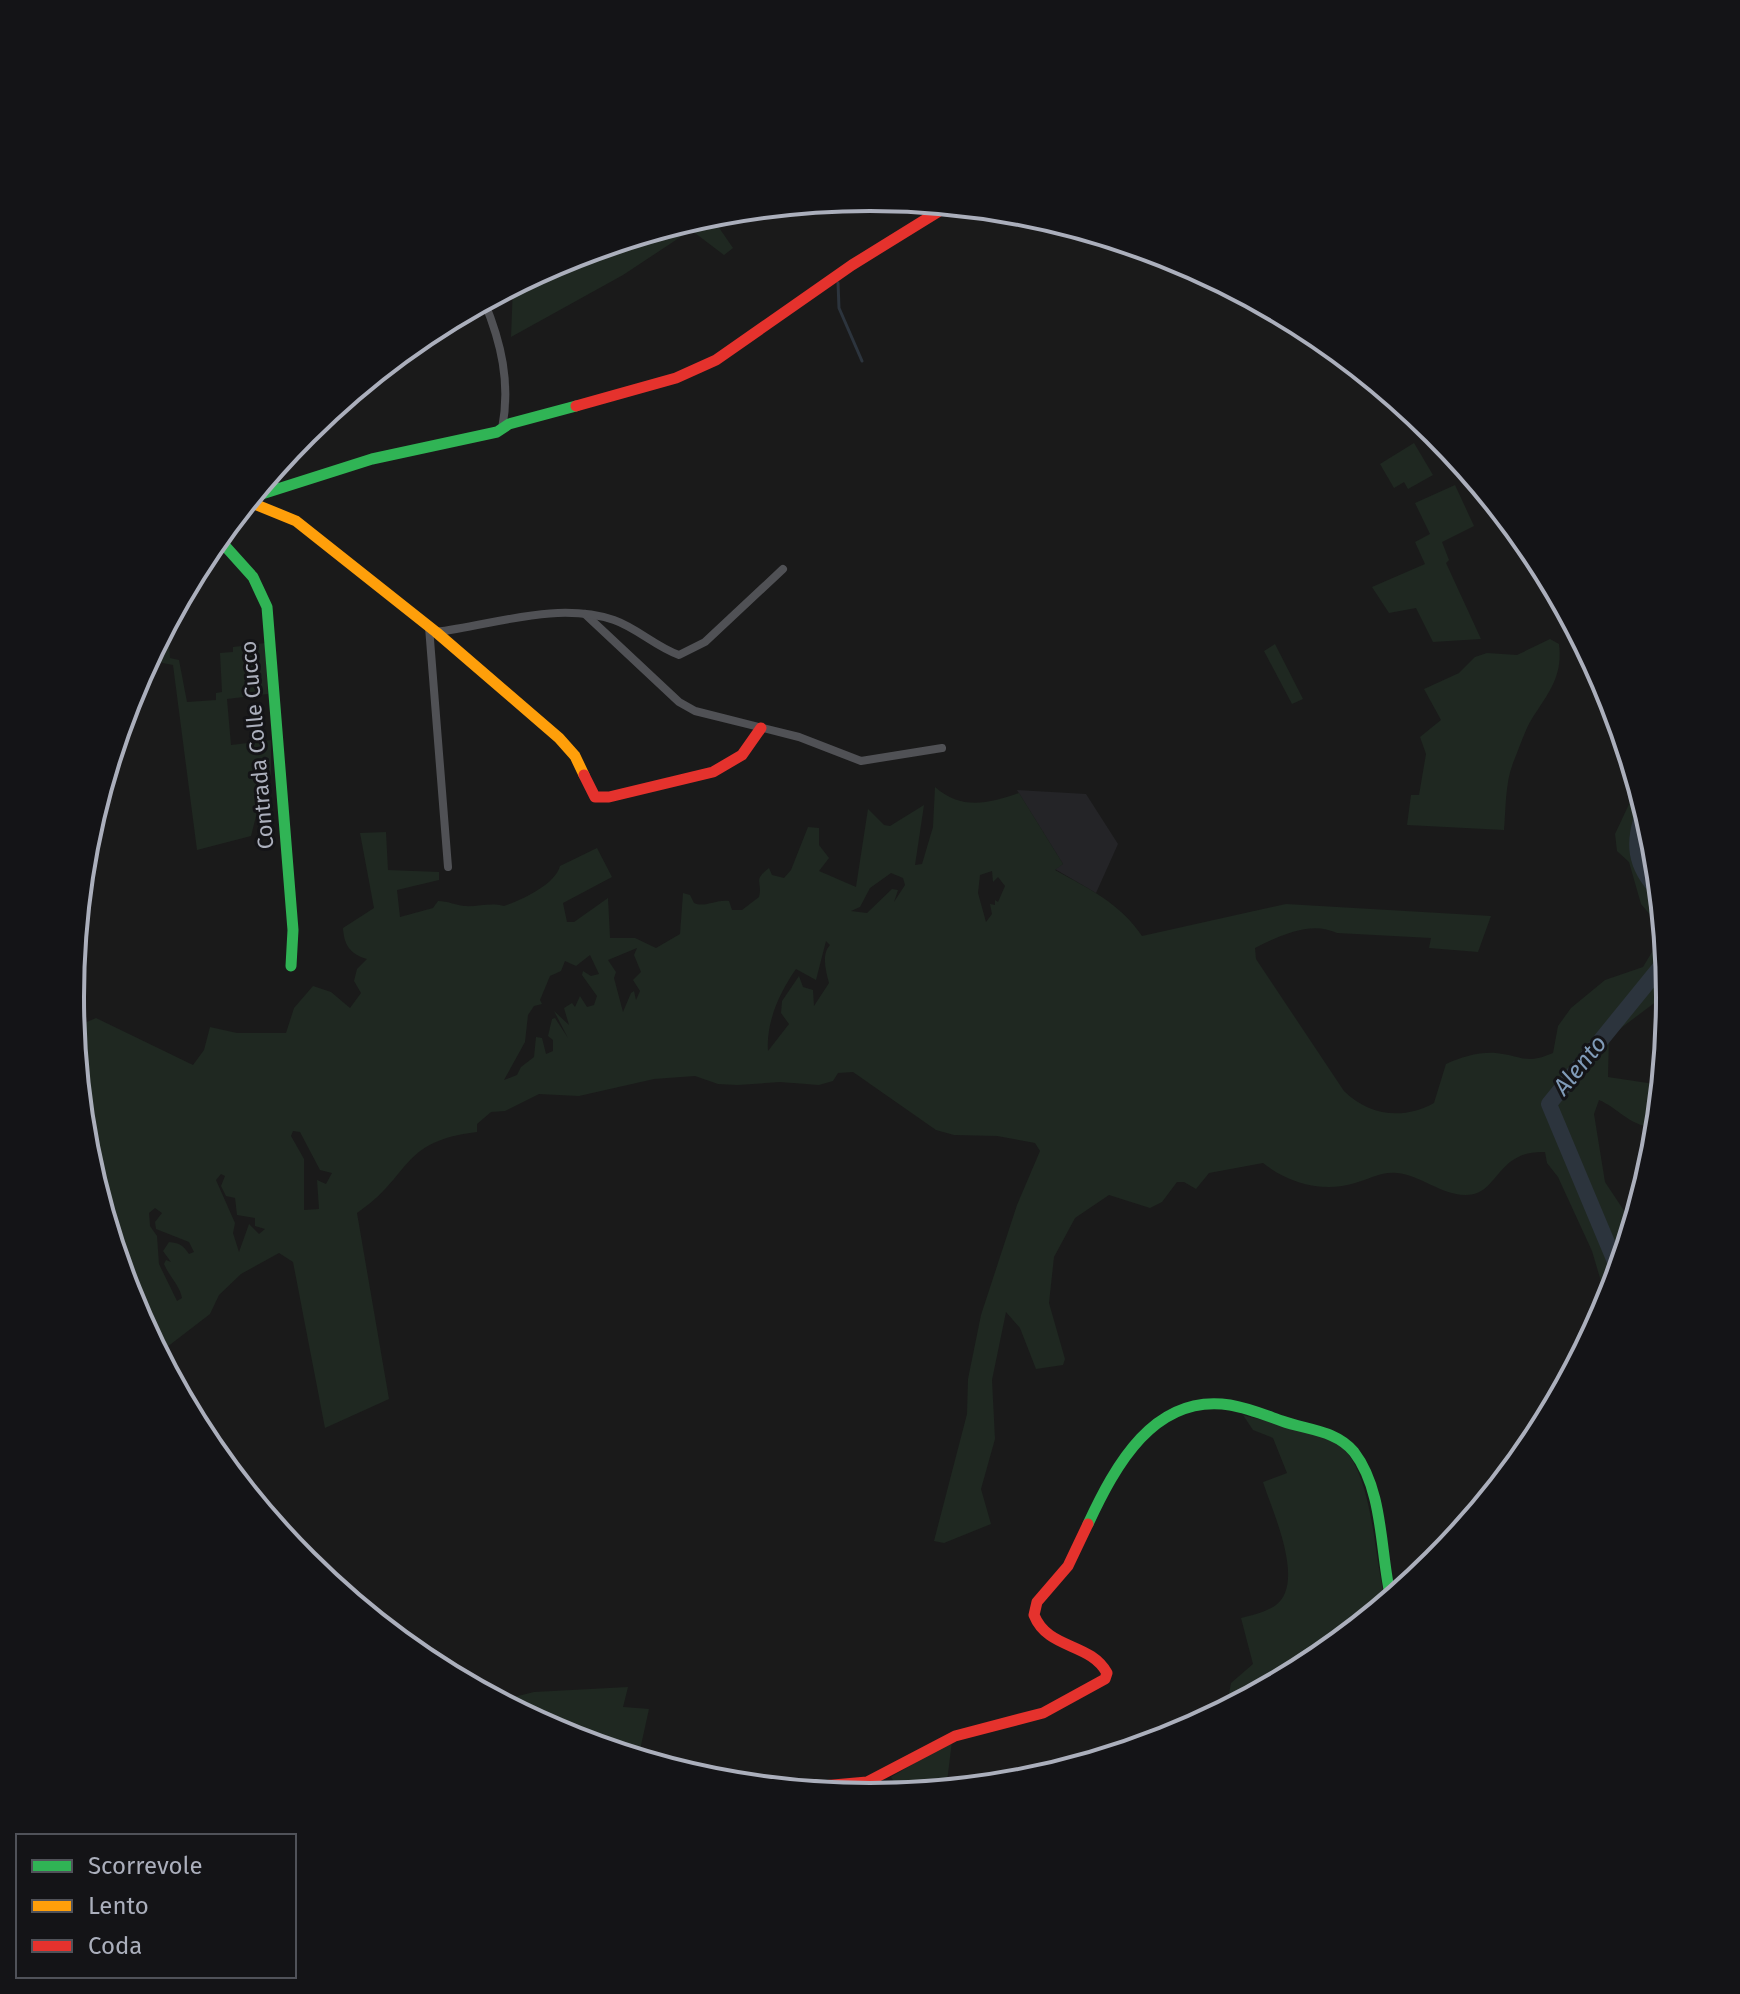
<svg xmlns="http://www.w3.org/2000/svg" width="1740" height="1994" font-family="'Fira Sans',sans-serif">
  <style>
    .built { fill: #242427 }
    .green { fill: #1f2821; fill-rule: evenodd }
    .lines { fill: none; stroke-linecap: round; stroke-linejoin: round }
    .stream { stroke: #2c343d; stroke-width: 3 }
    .river { stroke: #2c343d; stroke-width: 16 }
    .street { stroke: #505155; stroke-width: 8 }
    .fast { stroke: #30b455; stroke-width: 11 }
    .slow { stroke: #ff9f0a; stroke-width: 11 }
    .jam { stroke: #e5322d; stroke-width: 11 }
    .labels { text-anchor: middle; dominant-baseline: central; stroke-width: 6; stroke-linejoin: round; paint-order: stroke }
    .street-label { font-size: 22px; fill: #abafbc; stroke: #141417 }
    .water-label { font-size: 24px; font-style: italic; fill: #809bb8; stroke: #141417 }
    .rim { fill: none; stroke: #abafbc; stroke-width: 4 }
  </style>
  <rect width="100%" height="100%" fill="#1a1a1a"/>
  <path class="built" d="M 1017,790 L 1086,794 L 1118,844 L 1096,893 L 1055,869 L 1063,864 Z"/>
  <g class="green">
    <path d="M 723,211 L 713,219 L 733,248 L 724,255 L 691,230 L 623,275 L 511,337 L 513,285 L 564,258 Z"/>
    <path d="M 1414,443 L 1433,475 L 1408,489 L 1404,482 L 1394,488 L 1380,464 Z"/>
    <path d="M 1455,485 L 1474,526 L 1442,542 L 1449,560 L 1446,563 L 1481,639 L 1433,642 L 1416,608 L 1389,613 L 1372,587 L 1425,564 L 1415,542 L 1430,534 L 1415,503 Z"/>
    <path d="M 168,622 L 170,658 L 179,660 L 187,702 L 216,700 L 216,693 L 222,692 L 220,653 L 233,652 L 233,647 L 265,643 L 268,694 L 227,699 L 231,745 L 271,740 L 271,774 L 262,792 L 251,836 L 197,850 L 173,665 L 147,660 Z"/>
    <path d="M 1550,639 L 1559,644 C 1563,676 1549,692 1533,717 C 1525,729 1519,749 1513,763 C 1505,784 1506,808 1504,830 L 1407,825 L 1411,795 L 1419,795 L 1426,754 L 1420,737 L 1441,720 L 1424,689 L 1459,673 L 1475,657 L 1487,653 L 1517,655 Z"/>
    <path d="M 1275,644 L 1303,699 L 1292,704 L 1264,651 Z"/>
    <path d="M 1638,785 L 1657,863 L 1669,992 L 1609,1037 L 1608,1077 L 1661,1085 L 1658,1122 L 1651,1127 C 1629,1125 1618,1108 1599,1100 L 1594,1114 L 1605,1182 L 1633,1224 L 1608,1305 L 1592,1251 L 1558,1177 L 1547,1163 L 1545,1152 C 1500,1150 1499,1187 1474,1194 C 1446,1200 1423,1175 1397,1173 C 1383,1171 1369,1179 1355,1183 C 1323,1193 1288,1183 1263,1163 L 1209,1173 L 1196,1189 L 1184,1182 L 1177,1182 L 1162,1202 L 1150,1208 L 1109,1195 L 1075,1218 L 1054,1257 L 1049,1303 L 1065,1359 L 1063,1365 L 1036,1369 L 1020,1328 L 1006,1312 L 992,1380 L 995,1439 L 981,1489 L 991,1524 L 944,1543 L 934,1541 L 967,1414 L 968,1379 L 981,1315 L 1017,1205 L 1040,1151 L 1035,1143 L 997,1136 L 954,1135 L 936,1130 L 853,1072 L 838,1073 L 833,1081 L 819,1085 L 780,1082 L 738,1085 L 718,1084 L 695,1076 L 654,1079 L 579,1096 L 539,1094 L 505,1111 L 491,1112 L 477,1124 L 477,1132 C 399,1141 412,1176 357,1213 L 389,1399 L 325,1428 L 293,1262 L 279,1253 L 241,1274 L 219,1295 L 210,1314 L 158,1354 L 132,1303 L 133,1294 L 138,1297 L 131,1287 L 133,1268 L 126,1259 L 128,1272 L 121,1272 L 85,1153 L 73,1028 L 96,1018 L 193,1065 L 204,1050 L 210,1027 L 237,1033 L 286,1033 L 294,1008 L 313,986 L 331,992 L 350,1008 L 361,993 L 354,981 L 357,969 L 367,959 C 350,954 344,945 343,928 L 374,908 L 360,833 L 386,832 L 388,870 L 439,872 L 439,880 L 397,890 L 400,917 L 433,908 L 438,901 C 448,901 455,905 464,906 C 479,907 490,902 504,906 C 521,900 555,885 560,866 L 597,848 L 612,877 L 563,903 L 567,922 L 574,922 L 608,898 L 610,938 L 635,938 L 656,948 L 680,934 L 683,893 L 690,895 L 694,903 C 705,908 716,899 729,901 L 732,910 L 742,910 L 759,897 C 763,881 752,881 769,868 L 772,875 L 784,878 L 791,870 L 808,827 L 819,828 L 819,845 L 829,858 L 819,871 L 856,887 L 868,809 L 884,825 L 890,826 L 924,805 L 915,865 L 922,864 L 933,827 L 935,787 C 961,810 988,804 1019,793 L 1063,864 L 1055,870 C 1089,889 1120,903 1142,936 L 1286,904 L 1491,916 L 1478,952 L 1429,948 L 1431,938 L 1337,933 C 1311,920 1279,936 1255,948 L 1256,959 L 1344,1091 C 1369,1116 1404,1120 1434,1103 L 1446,1064 C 1462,1057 1478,1052 1496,1053 C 1523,1056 1525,1065 1553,1053 L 1558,1026 L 1571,1008 L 1605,980 L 1643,967 L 1655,947 L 1658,931 L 1652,917 L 1641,904 L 1629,862 L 1617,851 L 1615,834 ZM 992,871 L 993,882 L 998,877 L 1005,886 L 998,902 L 995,900 L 995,905 L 990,904 L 992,914 L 986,922 L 978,893 L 980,875 ZM 891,873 L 903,878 L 905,885 L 894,902 L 898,890 L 892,889 L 867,913 L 851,911 L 860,907 L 870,888 ZM 826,941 L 830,945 C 821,955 826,971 829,983 L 814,1006 L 813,990 L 803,987 L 799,976 L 782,1001 L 781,1013 L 789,1024 L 768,1051 C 766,1023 779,993 796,969 L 816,980 ZM 637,948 L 634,955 L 641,972 L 633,980 L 640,991 L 636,1000 L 634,991 L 631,993 L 623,1012 L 614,978 L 616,972 L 608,960 ZM 590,955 L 599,974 L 591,976 L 583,971 L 582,975 L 597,996 L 594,1005 L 587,1007 L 580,996 L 575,1007 L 572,1003 L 564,1008 L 569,1025 L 554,1011 L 568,1038 L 555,1018 L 552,1019 L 548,1036 L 553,1040 L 553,1051 L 546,1054 L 542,1038 L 536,1037 L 534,1057 L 521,1067 L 517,1075 L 504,1080 L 525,1042 L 528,1015 L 534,1006 L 542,1004 L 540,1000 L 550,976 L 561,971 L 565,961 L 576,966 ZM 293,1131 L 300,1132 L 320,1170 L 332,1173 L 326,1184 L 317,1180 L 319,1209 L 304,1210 L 304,1159 L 291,1136 ZM 221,1174 L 225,1176 L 221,1186 L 226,1196 L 235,1198 L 237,1215 L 255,1218 L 255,1226 L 265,1229 L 259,1234 L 249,1224 L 239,1252 L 233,1233 L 235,1223 L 216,1180 ZM 155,1208 L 162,1213 L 155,1222 L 156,1229 L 189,1242 L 194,1252 L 189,1254 C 183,1245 179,1243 169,1242 L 163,1251 L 171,1262 L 166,1260 L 164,1264 C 169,1276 180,1286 182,1298 L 177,1301 L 159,1264 L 157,1236 L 150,1226 L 149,1213 Z"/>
    <path d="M 1243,1415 C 1269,1423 1316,1428 1338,1444 C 1374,1469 1374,1563 1386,1603 L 1314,1662 L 1278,1682 L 1274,1680 L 1273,1685 L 1210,1718 L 1208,1711 L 1227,1705 L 1231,1683 L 1253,1664 L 1241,1618 C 1253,1615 1266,1612 1276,1605 C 1306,1582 1272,1511 1263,1482 L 1287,1473 L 1273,1438 L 1253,1430 Z"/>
    <path d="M 628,1687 L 623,1707 L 649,1709 L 638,1759 L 563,1736 L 498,1701 L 534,1692 Z"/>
    <path d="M 952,1741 L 947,1782 L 961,1788 L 902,1794 L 891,1777 Z"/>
  </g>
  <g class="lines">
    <path class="stream" d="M 838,283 L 839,308 L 862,361"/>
    <g class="river">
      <path d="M 1645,809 C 1632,842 1634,866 1660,892"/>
      <path d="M 1619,1271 L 1549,1104 L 1666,960"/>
    </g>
    <g class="street">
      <path d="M 484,301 C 501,342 511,383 502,429"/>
      <path d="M 585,614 L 679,702 L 695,711 L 799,737 L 861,761 L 942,748"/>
      <path d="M 429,627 L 448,867"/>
      <path d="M 436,632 C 494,625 556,601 614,620 C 637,628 656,647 679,655 L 705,642 L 783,569"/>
    </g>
    <g class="fast">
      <path d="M 249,498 L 372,459 L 497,432 L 509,424 L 576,406"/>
      <path d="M 217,537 L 253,577 L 267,607 L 293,930 L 291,966"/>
      <path d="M 1088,1524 C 1115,1466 1154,1393 1230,1405 C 1248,1408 1265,1415 1282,1421 C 1307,1430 1336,1430 1354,1452 C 1384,1491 1380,1553 1391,1599"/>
    </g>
    <path class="slow" d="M 247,501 L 296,521 L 436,632 L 559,738 L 575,756 L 584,775"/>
    <g class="jam">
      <path d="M 576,406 L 676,378 L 716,360 L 852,265 L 949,205"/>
      <path d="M 584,775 L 595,797 L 609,797 L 713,772 L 742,755 L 761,728"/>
      <path d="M 788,1789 L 867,1782 L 955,1736 L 1043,1713 L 1105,1679 L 1107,1673 C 1090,1642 1048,1650 1034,1615 L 1037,1602 L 1068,1566 L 1088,1524"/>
    </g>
  </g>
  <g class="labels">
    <g class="street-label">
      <text transform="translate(257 745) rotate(-95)">Contrada Colle Cucco</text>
    </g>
    <g class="water-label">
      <text transform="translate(1580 1065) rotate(-51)">Alento</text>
    </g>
  </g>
  <path d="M0 0H1740V1994H0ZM84 997a786 786 0 1 1 1572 0a786 786 0 1 1-1572 0Z" fill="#141417" fill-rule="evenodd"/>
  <path class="rim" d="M84 997a786 786 0 1 1 1572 0a786 786 0 1 1-1572 0Z"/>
  <rect x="16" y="1834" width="280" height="144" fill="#141417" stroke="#505259" stroke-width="2"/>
  <rect x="32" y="1860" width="40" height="12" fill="#30b455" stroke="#505259" stroke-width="2"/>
  <text x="88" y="1874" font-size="24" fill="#abafbc">Scorrevole</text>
  <rect x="32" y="1900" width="40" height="12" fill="#ff9f0a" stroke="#505259" stroke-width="2"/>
  <text x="88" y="1914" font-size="24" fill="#abafbc">Lento</text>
  <rect x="32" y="1940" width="40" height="12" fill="#e5322d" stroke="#505259" stroke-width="2"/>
  <text x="88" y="1954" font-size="24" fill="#abafbc">Coda</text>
</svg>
